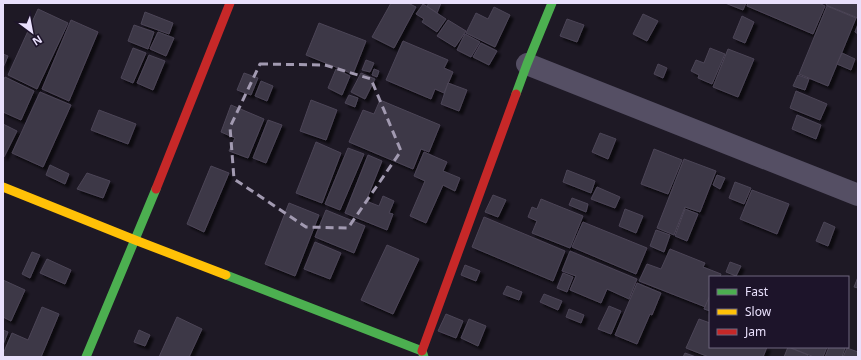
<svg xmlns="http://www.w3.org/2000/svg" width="861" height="360" font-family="'Noto Sans',sans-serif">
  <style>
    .building { fill: #3d3846; stroke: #4c4557; filter: url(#shadow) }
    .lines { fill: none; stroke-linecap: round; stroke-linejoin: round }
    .street { stroke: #554f64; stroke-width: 22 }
    .fast { stroke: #4caf50; stroke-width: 9 }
    .slow { stroke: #ffc107; stroke-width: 9 }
    .jam { stroke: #c62828; stroke-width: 9 }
    .marked { fill: none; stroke: #a29ab1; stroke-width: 3; stroke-dasharray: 8 5; stroke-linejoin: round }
  </style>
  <defs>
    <filter id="shadow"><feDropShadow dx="3.5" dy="3.5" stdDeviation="1" flood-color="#0009"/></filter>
  </defs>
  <rect width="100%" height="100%" fill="#1e1925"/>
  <g class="building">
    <path d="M 391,3 L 408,3 L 416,7 L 394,48 L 372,37 Z"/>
    <path d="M 429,3 L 441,3 L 437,13 L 427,6 Z"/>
    <path d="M 725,3 L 746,3 L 743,10 Z"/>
    <path d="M 748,3 L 819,3 L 825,6 L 813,34 L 747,6 Z"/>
    <path d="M 827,3 L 858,3 L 858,18 L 826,5 Z"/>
    <path d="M 423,4 L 446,19 L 437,32 L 422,22 L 424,19 L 416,14 Z"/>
    <path d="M 827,6 L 856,18 L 828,86 L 799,74 Z"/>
    <path d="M 494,7 L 510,15 L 495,47 L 466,33 L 476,13 L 488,19 Z"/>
    <path d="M 38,9 L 68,23 L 37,89 L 8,75 Z"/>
    <path d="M 145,12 L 173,23 L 169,34 L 141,24 Z"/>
    <path d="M 643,14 L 658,21 L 647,41 L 633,34 Z"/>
    <path d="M 742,16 L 754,22 L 745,43 L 733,38 Z"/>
    <path d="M 567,19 L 584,25 L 577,42 L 560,36 Z"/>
    <path d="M 71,20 L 98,32 L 69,101 L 42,89 Z"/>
    <path d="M 448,20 L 466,31 L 455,47 L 437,36 Z"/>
    <path d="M 319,23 L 366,41 L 353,74 L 306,55 Z"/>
    <path d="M 858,24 L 858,34 L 855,32 Z"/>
    <path d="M 134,25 L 154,32 L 148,49 L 128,41 Z"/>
    <path d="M 158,32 L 174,38 L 166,56 L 150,49 Z"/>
    <path d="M 465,34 L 480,42 L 471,57 L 457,50 Z"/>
    <path d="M 403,41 L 448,60 L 444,68 L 453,72 L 444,93 L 435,89 L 431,99 L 386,80 Z"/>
    <path d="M 481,43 L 497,51 L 489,65 L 473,57 Z"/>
    <path d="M 133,48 L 146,53 L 133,83 L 121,78 Z"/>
    <path d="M 710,48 L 725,54 L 712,84 L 698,78 L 699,75 L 691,71 L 696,60 L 704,63 Z"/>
    <path d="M 728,49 L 754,59 L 738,97 L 713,87 Z"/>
    <path d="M 842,53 L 855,59 L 851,70 L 837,64 Z"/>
    <path d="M 3,54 L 8,56 L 3,68 Z"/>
    <path d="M 149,55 L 165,61 L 153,90 L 137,83 Z"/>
    <path d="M 366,60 L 374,63 L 370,72 L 362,70 Z"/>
    <path d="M 658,64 L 667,68 L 663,78 L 654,74 Z"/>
    <path d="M 336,69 L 350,76 L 342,95 L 328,88 Z"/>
    <path d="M 374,69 L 379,71 L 377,77 L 372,75 Z"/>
    <path d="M 244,73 L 258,78 L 251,95 L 237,90 Z"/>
    <path d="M 361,73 L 375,79 L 365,99 L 351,92 Z"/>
    <path d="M 798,75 L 809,79 L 805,90 L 793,86 Z"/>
    <path d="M 5,77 L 34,91 L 21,120 L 3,112 L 3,81 Z"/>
    <path d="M 261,81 L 273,86 L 267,101 L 255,96 Z"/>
    <path d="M 448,83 L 467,90 L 459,111 L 441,104 Z"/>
    <path d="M 796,91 L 827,104 L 820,120 L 790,108 Z"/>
    <path d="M 40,92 L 71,105 L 43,167 L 12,153 Z"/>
    <path d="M 349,95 L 358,98 L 355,107 L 345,103 Z"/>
    <path d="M 311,100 L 337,110 L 326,140 L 300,131 Z"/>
    <path d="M 380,100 L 440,125 L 429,152 L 421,149 L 413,169 L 349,142 L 363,110 L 374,114 Z"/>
    <path d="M 231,105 L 264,119 L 248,158 L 229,151 L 235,138 L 221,132 Z"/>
    <path d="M 99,110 L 136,124 L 128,144 L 91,130 Z"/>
    <path d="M 797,115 L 821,125 L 816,139 L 792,129 Z"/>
    <path d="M 268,120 L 282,125 L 266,163 L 253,158 Z"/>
    <path d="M 3,124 L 17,131 L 4,157 L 3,156 Z"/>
    <path d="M 600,133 L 616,139 L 608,159 L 592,152 Z"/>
    <path d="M 316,142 L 341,153 L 322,203 L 296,193 Z"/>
    <path d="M 348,148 L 364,154 L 340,210 L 325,204 Z"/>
    <path d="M 654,149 L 682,160 L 668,194 L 641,184 Z"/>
    <path d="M 424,152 L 447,162 L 443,171 L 460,178 L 455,191 L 443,185 L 426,223 L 410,216 L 425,181 L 414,176 Z"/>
    <path d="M 368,155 L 382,161 L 366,201 L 379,206 L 383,196 L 394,201 L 389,213 L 393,214 L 387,230 L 345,213 Z"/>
    <path d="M 684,159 L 716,171 L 700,212 L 685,207 L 674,235 L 657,228 Z"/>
    <path d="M 50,165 L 69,174 L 65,184 L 46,175 Z"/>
    <path d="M 211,166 L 229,173 L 204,232 L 187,224 Z"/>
    <path d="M 567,170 L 595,181 L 591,193 L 563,182 Z"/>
    <path d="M 87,173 L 110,181 L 103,198 L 77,189 Z"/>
    <path d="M 717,175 L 725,178 L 720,189 L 713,185 Z"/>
    <path d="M 735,182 L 751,188 L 744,204 L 729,198 Z"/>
    <path d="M 597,187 L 620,197 L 615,208 L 591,199 Z"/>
    <path d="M 752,190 L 789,204 L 777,234 L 740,219 Z"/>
    <path d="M 493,195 L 506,200 L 498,217 L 485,212 Z"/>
    <path d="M 572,198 L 588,204 L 586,212 L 569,205 Z"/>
    <path d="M 541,199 L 583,216 L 570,248 L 532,233 L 537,221 L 528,217 L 532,207 L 537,209 Z"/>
    <path d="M 289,203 L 319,215 L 295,276 L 265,264 Z"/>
    <path d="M 625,209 L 643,216 L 636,233 L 619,226 Z"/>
    <path d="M 685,209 L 698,214 L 687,241 L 675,236 Z"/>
    <path d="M 326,210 L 365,226 L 354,253 L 315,237 Z"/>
    <path d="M 484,217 L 565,251 L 553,281 L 472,247 Z"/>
    <path d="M 583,222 L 647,248 L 636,274 L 572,247 Z"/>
    <path d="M 824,222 L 835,227 L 828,246 L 816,241 Z"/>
    <path d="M 656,230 L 670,235 L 664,252 L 650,246 Z"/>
    <path d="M 315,242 L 341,253 L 330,279 L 304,269 Z"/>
    <path d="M 387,245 L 419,259 L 393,314 L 361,300 Z"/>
    <path d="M 670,249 L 705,263 L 703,267 L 721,274 L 720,277 L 710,277 L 710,302 L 708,308 L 639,281 L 647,264 L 661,269 Z"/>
    <path d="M 570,251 L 637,279 L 629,299 L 607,289 L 601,303 L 570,290 L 576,276 L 562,271 Z"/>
    <path d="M 32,252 L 40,255 L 30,278 L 22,274 Z"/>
    <path d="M 47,259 L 71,270 L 65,284 L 40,273 Z"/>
    <path d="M 730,262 L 741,266 L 736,276 L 726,272 Z"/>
    <path d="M 465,265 L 480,271 L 476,281 L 461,275 Z"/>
    <path d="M 563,273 L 573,277 L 567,292 L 557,288 Z"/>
    <path d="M 858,277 L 858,288 L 854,287 Z"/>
    <path d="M 3,280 L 25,290 L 11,321 L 3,317 Z"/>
    <path d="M 637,283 L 661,293 L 652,315 L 650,314 L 637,344 L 615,335 Z"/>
    <path d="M 507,286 L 522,292 L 519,300 L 503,294 Z"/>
    <path d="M 544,294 L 562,301 L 558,310 L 540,302 Z"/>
    <path d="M 710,295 L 710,311 L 704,309 Z"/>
    <path d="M 609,306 L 621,311 L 611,334 L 598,329 Z"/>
    <path d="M 42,307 L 59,314 L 41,357 L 3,357 L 3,354 L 12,333 L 28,340 Z"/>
    <path d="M 569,309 L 584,315 L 581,323 L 566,317 Z"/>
    <path d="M 446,314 L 463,321 L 456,338 L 438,331 Z"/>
    <path d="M 177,317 L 202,329 L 189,357 L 159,357 Z"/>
    <path d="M 469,319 L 486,326 L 478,346 L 461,338 Z"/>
    <path d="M 699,319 L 710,323 L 710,347 L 767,347 L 763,357 L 709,357 L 686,348 Z"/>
    <path d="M 3,330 L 8,332 L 3,345 Z"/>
    <path d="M 139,330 L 150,335 L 145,346 L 134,342 Z"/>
    <path d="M 788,347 L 808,355 L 807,357 L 784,357 Z"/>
    <path d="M 789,347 L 827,347 L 823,357 L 814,357 Z"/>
    <path d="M 829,347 L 842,347 L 845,348 L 842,357 L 825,357 Z"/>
    <path d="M 847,348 L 858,352 L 858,357 L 843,357 Z"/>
    <path d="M 685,353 L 696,357 L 683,357 Z"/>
  </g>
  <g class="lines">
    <path class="street" d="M 527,64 L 858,195"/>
    <g class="fast">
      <path d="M 516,94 L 527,64 L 552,3"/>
      <path d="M 226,275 L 422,351 L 424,357"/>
      <path d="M 86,357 L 156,189"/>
    </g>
    <path class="slow" d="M 3,187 L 135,240 L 226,275"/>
    <g class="jam">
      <path d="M 156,189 L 230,3"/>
      <path d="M 422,351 L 516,94"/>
    </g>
  </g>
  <path class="marked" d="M 260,64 L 325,65 L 371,79 L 401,151 L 348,228 L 306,227 L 234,179 L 230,127 Z"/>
  <rect width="861" height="360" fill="none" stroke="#e9e0fc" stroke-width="8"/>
  <rect x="709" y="276" width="140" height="72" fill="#1d142a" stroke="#6f667e"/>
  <rect x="717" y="289" width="20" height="6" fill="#4caf50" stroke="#6f667e"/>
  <text x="745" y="296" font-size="12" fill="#e9e0fc">Fast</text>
  <rect x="717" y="309" width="20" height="6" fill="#ffc107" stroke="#6f667e"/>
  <text x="745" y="316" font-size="12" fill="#e9e0fc">Slow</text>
  <rect x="717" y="329" width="20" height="6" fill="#c62828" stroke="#6f667e"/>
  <text x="745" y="336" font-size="12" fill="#e9e0fc">Jam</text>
  <g transform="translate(32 32) rotate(148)" stroke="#1d142a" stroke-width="3" paint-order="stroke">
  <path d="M0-3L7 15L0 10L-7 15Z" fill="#e9e0fc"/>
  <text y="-6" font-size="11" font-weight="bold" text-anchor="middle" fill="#e9e0fc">N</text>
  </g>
</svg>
